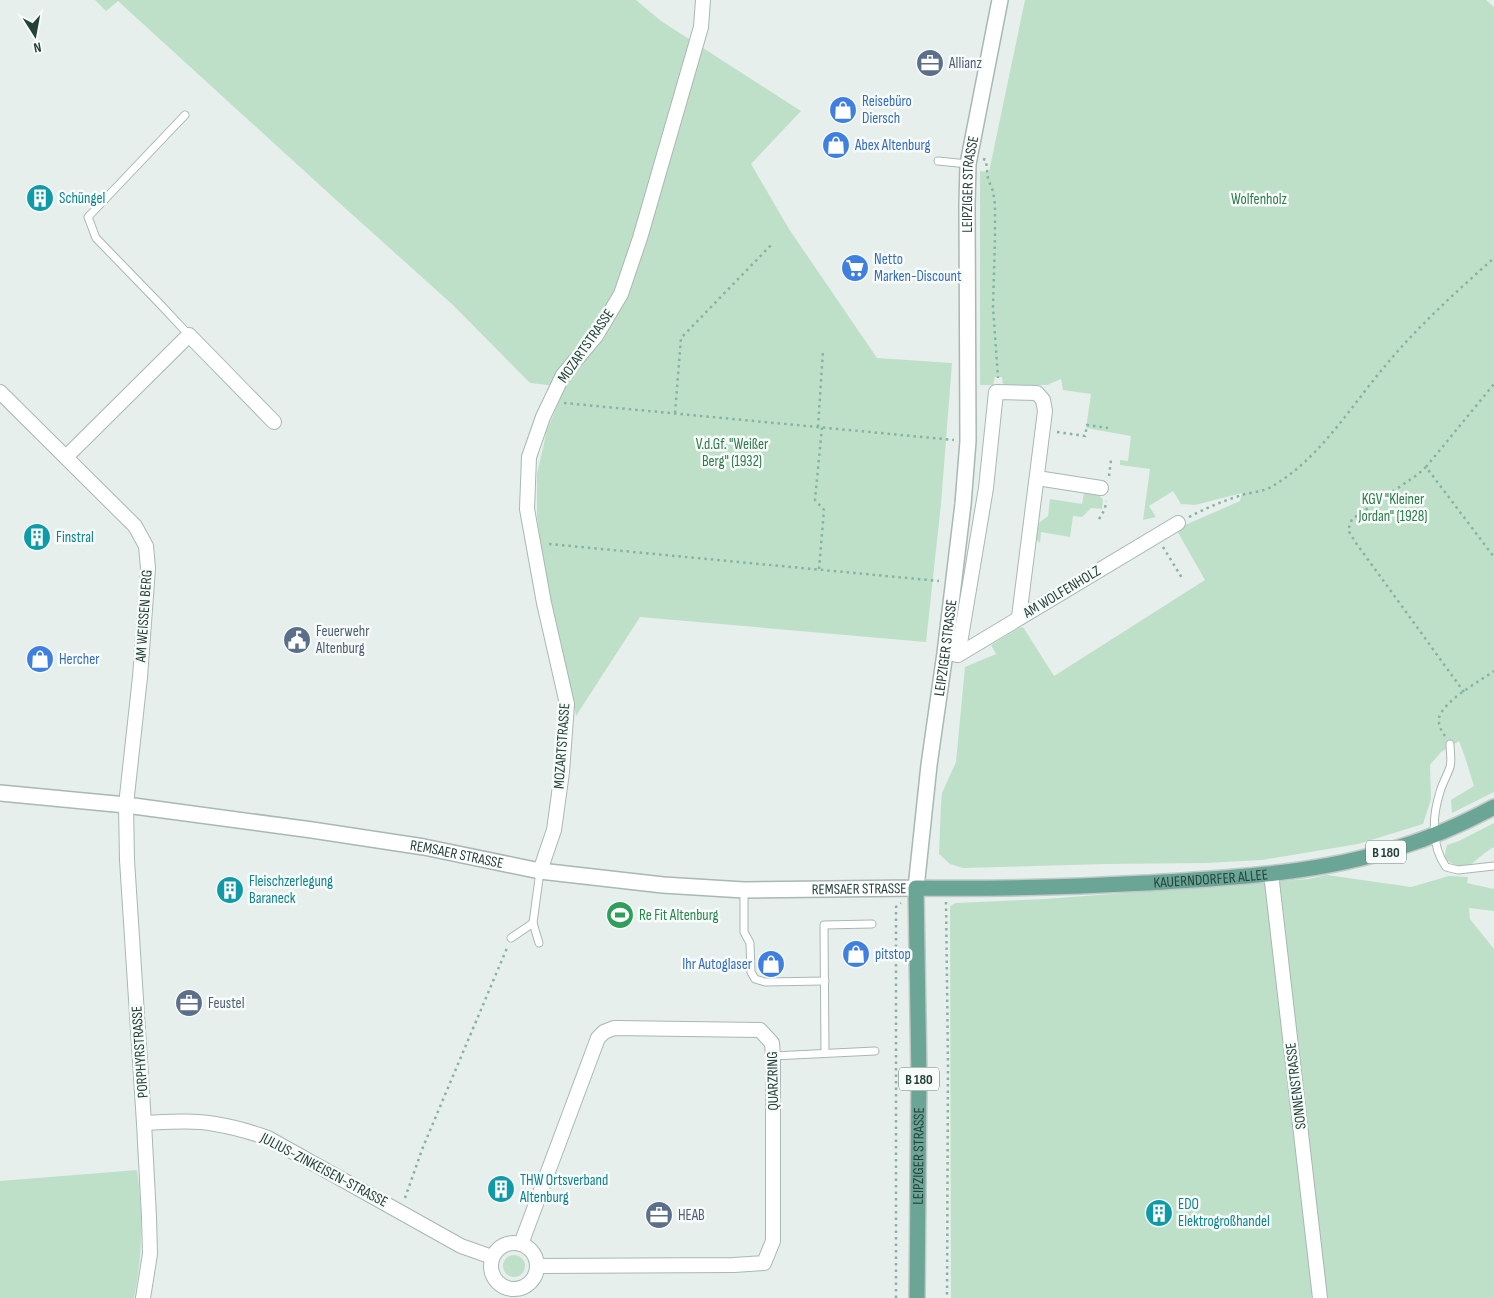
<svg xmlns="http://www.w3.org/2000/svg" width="1494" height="1298" font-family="'Sofia Sans Condensed',sans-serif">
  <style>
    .green { fill: #bfe0c8 }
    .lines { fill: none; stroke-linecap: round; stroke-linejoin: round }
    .service-casing { stroke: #a8b8b2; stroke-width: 9 }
    .minor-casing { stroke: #a8b8b2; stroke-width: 16 }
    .tertiary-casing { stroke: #a8b8b2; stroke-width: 18 }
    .primary-casing { stroke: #c2cac8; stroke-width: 18 }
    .path { stroke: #86b3a5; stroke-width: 2.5; stroke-dasharray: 2.5 4; stroke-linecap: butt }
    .service { stroke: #fff; stroke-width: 7 }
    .minor { stroke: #fff; stroke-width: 14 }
    .tertiary { stroke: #fff; stroke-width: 15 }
    .primary { stroke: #6aa596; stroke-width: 15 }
    .labels { text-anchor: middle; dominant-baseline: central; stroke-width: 5; stroke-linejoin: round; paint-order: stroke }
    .shield { fill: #f7fbf9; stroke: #637a73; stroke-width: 1 }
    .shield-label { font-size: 14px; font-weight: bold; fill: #24423a }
    .service-label { font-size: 15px; fill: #4e5e75; stroke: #f7fbf9; text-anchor: start }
    .shop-label { font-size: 15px; fill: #366cbe; stroke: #f7fbf9; text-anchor: start }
    .street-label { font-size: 15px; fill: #24423a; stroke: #f7fbf9 }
    .culture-label { font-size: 15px; fill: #0d838f; stroke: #f7fbf9; text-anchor: start }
    .park-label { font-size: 15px; fill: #2d7a4b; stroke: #f7fbf9 }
    .leisure-label { font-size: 15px; fill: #27864d; stroke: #f7fbf9; text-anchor: start }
  </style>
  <rect width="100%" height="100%" fill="#e6efeb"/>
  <g class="green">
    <path d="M 95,0 L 636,0 L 661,21 L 801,111 L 751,164 L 789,229 L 877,358 L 952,363 L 941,504 L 926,642 L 640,617 L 576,716 L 567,670 L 545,576 L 537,516 L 537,474 L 547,430 L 565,387 L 530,383 L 454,306 L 335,199 L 118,1 L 106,11 Z"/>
    <path d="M 1025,0 L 1486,0 L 1494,7 L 1494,792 L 1452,813 L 1451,800 L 1474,786 L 1465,757 L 1459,741 L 1441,752 L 1430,765 L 1431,799 L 1423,824 L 1358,844 L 1262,860 L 1206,863 L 1107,864 L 963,868 L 950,864 L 939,854 L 941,804 L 942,793 L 956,762 L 965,667 L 996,654 L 991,645 L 1019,628 L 1023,627 L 1054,676 L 1205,580 L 1176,529 L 1240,501 L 1242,493 L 1195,505 L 1181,504 L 1173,491 L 1149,506 L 1156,517 L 1143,520 L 1150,469 L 1120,465 L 1120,460 L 1128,461 L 1131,436 L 1086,428 L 1091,394 L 1063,390 L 1061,379 L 1047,385 L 1003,385 L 1002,377 L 995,377 L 993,385 L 980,385 L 980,171 L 989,172 Z"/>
    <path d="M 1084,493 L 1099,495 L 1103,500 L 1102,509 L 1091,508 L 1082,517 L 1073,516 L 1070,537 L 1041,532 L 1040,543 L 1036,539 L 1039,523 L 1048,516 L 1050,499 L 1082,504 Z"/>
    <path d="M 1494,823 L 1494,847 C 1473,858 1470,878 1444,858 L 1447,845 L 1459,841 Z"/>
    <path d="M 1327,875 L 1411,887 L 1449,876 L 1468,877 L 1467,883 L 1494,889 L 1494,911 L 1469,908 L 1470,919 L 1494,949 L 1494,1298 L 951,1298 L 950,906 L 956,903 L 1045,899 L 1308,879 Z"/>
    <path d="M 137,1170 C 143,1213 143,1255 134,1298 L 0,1298 L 0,1181 Z"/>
    <circle cx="514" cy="1266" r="11"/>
  </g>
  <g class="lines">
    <g class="service-casing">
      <g id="service">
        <path d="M 185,115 L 88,217 L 96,238 L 159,303 L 189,335"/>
        <path d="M 938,161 L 968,164"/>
        <path d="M 1450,744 C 1450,751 1452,760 1450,767 C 1447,776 1442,784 1440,792 C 1432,817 1431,846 1446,867 L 1458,870 L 1494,866"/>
        <path d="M 744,890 L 744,932 L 750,943 L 751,972 L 755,979 L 765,982 L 825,981"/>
        <path d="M 511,938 L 533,923"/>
        <path d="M 539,943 L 533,923 L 540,871"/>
        <path d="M 825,1053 L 824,925 L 872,924"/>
        <path d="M 773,1056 L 875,1051"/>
      </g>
    </g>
    <g class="minor-casing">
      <g id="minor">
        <path d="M 0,392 L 135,526 L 146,546 L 148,568 L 140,677 L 126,805 L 127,860 L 144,1123 L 149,1217 L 150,1254 L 143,1298"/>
        <path d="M 66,457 L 189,335 L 274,422"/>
        <path d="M 1037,478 L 1101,488"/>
        <path d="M 953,654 L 958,655 L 1178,523"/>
        <path d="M 958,655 L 986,488 L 996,392 L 1037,393 L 1043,400 L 1045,411 L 1019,617"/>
        <path d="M 540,871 L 554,830 L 562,772 L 567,704 L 544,603 L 527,509 L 529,457 L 543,417 L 563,375 L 596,336 L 621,294 L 640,238 L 701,27 L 703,0"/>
        <path d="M 1271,873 L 1320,1298"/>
        <path d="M 144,1123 C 168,1122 192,1120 215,1124 C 234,1127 251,1132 268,1138 L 461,1246 L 492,1257"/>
        <circle cx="514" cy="1266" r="23"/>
        <path d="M 521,1244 L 598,1038 L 604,1032 L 614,1028 L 760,1030 L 772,1043 L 773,1056 L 773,1241 L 764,1263 L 734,1265 L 537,1266"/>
      </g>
    </g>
    <g class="tertiary-casing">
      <g id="tertiary">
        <path id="s1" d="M 0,793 L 126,805 L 312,830 L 424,847 L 540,871 L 663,885 L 744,890 L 916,888 L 929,765 L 945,653 L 963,504 L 968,441 L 967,205 L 968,164 L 1000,0"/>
      </g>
    </g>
    <g class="primary-casing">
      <g id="primary">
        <path id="s2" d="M 917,1298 L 919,1078 L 916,888 C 993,889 1070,887 1146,883 C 1230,878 1320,874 1400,847 C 1433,837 1464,823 1494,807"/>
      </g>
    </g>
    <g class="path">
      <path d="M 983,159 L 986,160 L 988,179 L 993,191 L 995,205 L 995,238 L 993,307 L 998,378"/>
      <path d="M 564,403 L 954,440"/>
      <path d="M 675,413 L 681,338 L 773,243"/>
      <path d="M 818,427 L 823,351"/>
      <path d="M 1057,432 L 1085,436 L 1087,425 L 1108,428"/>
      <path d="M 1426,467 L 1494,384"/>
      <path d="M 1109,476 L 1111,460"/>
      <path d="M 1189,517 C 1206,508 1223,501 1242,495 C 1251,492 1263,492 1271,487 C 1320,459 1350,407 1386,365 C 1418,326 1456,292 1494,258"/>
      <path d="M 1099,519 L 1105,509 L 1106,501"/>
      <path d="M 549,544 L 939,581"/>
      <path d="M 1163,547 L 1182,578"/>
      <path d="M 819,569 L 824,510 L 815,500 L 822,427"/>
      <path d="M 1464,692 L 1356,543 L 1348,530 L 1352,519 L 1417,475 L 1426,467 L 1494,557"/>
      <path d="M 1445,736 C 1441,731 1438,724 1439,718 C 1443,701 1480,681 1494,671"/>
      <path d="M 946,902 L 948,1063 L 947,1298"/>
      <path d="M 405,1198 L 423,1147 L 507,948"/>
      <path d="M 896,1298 L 896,907 L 901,903"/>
    </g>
    <use href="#service" class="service"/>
    <use href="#minor" class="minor"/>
    <use href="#tertiary" class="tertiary"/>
    <use href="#primary" class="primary"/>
  </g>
  <defs>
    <g id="office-disc" transform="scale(1.4375)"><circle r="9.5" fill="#5c6f8a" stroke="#f7fbf9"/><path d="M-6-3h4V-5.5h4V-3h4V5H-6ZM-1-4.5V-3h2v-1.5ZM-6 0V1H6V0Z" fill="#fff"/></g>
    <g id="shop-disc" transform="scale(1.4375)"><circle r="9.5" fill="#3f7fe0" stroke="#f7fbf9"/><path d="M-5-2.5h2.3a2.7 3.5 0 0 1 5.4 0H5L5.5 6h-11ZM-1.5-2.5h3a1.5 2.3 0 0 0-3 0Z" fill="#fff"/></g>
    <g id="building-disc" transform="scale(1.4375)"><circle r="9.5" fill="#0f9aa8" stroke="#f7fbf9"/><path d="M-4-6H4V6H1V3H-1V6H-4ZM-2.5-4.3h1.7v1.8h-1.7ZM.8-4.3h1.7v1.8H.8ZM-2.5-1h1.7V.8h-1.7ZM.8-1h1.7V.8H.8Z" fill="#fff"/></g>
    <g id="supermarket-disc" transform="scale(1.4375)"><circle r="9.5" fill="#3f7fe0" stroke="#f7fbf9"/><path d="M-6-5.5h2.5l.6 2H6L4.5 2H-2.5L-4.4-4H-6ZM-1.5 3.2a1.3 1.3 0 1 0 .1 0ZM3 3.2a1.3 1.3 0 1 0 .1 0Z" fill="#fff"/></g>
    <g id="civic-disc" transform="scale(1.4375)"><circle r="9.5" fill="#5c6f8a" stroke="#f7fbf9"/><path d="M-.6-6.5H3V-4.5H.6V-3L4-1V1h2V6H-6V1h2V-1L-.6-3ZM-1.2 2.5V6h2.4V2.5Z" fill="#fff"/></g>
    <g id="stadium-disc" transform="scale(1.4375)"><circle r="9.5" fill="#2e9e5b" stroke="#f7fbf9"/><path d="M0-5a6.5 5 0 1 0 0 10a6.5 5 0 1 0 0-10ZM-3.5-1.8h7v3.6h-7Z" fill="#fff"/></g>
  </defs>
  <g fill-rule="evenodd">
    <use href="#office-disc" x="930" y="63"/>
    <use href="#shop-disc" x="843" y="110"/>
    <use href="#shop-disc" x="836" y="145"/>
    <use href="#building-disc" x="40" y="198"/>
    <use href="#supermarket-disc" x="855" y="268"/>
    <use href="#building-disc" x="37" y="537"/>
    <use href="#civic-disc" x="297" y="640"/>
    <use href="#shop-disc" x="40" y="659"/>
    <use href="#building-disc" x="230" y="890"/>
    <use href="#stadium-disc" x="620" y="915"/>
    <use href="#shop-disc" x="856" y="954"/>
    <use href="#shop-disc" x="771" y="964"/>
    <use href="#office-disc" x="189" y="1003"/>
    <use href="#building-disc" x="501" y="1189"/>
    <use href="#building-disc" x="1159" y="1213"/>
    <use href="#office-disc" x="659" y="1215"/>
  </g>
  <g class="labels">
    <g class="shield">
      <rect x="1366" y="840.5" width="40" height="23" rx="4"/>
      <rect x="899" y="1067.5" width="40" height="23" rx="4"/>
    </g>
    <g class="shield-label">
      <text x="1386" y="852">B 180</text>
      <text x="919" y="1079">B 180</text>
    </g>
    <g class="service-label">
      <text x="949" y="63">Allianz</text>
      <text x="316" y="631">Feuerwehr<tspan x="316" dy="17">Altenburg</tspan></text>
      <text x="208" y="1003">Feustel</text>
      <text x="678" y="1215">HEAB</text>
    </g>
    <g class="shop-label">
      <text x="862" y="101">Reisebüro<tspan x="862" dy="17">Diersch</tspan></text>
      <text x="855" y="145">Abex Altenburg</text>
      <text x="874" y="259">Netto<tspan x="874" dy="17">Marken-Discount</tspan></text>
      <text x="59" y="659">Hercher</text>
      <text x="875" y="954">pitstop</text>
      <text x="752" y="964" text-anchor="end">Ihr Autoglaser</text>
    </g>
    <g class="street-label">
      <text stroke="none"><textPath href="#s1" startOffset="1630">LEIPZIGER STRASSE</textPath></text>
      <text transform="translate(586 346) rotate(-55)">MOZARTSTRASSE</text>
      <text transform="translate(1062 592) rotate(-31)">AM WOLFENHOLZ</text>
      <text transform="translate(144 616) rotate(-86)">AM WEISSEN BERG</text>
      <text stroke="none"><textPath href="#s1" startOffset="1165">LEIPZIGER STRASSE</textPath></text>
      <text transform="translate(562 746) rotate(-86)">MOZARTSTRASSE</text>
      <text stroke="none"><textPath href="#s1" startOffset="461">REMSAER STRASSE</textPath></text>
      <text stroke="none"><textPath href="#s2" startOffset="705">KAUERNDORFER ALLEE</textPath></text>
      <text stroke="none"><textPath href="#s1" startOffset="866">REMSAER STRASSE</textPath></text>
      <text transform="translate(140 1052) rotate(-94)">PORPHYRSTRASSE</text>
      <text transform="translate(773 1081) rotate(-91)">QUARZRING</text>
      <text transform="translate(1296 1086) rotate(-97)">SONNENSTRASSE</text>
      <text stroke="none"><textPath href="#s2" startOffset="142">LEIPZIGER STRASSE</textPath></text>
      <text transform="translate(324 1170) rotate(28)">JULIUS-ZINKEISEN-STRASSE</text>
    </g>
    <g class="culture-label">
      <text x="59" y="198">Schüngel</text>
      <text x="56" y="537">Finstral</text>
      <text x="249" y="881">Fleischzerlegung<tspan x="249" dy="17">Baraneck</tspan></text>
      <text x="520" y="1180">THW Ortsverband<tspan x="520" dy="17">Altenburg</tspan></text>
      <text x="1178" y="1204">EDO<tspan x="1178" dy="17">Elektrogroßhandel</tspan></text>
    </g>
    <g class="park-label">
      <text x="1259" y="199">Wolfenholz</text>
      <text x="732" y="444">V.d.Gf. "Weißer<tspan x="732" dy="17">Berg" (1932)</tspan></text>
      <text x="1393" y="499">KGV "Kleiner<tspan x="1393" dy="17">Jordan" (1928)</tspan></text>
    </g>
    <g class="leisure-label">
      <text x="639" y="915">Re Fit Altenburg</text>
    </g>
  </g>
  <g transform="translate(35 35) rotate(169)" stroke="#f7fbf9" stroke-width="4" paint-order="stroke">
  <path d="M0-4L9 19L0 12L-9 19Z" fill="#24423a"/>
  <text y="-8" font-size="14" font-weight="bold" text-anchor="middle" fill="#24423a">N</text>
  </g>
</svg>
